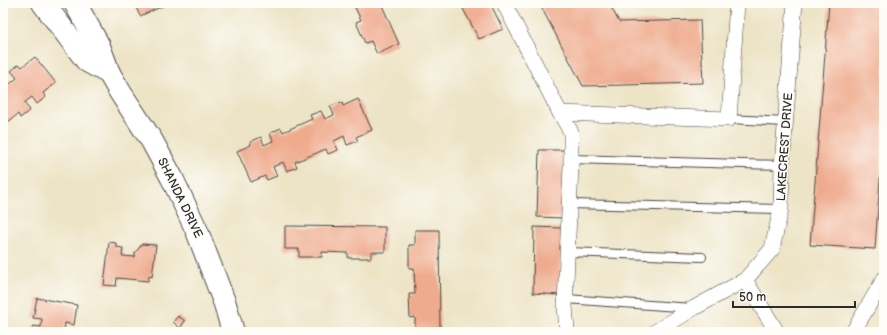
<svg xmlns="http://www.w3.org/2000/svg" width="887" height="335" font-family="'Balsamiq Sans',sans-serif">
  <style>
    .building { fill: #efab8e }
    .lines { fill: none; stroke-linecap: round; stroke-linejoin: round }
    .lane-casing { stroke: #484742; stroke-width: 10 }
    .street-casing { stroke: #484742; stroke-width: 16 }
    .secondary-casing { stroke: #484742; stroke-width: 24 }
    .lane { stroke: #fff; stroke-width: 8 }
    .street { stroke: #fff; stroke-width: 15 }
    .secondary { stroke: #fff; stroke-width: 22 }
    .labels { text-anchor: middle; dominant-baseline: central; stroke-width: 3; stroke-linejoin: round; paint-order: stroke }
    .street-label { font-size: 12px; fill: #2b2b2b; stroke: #fdfcf7 }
  </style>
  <rect width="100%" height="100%" fill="#fdfcf7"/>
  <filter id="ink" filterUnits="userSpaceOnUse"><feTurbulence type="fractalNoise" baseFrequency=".025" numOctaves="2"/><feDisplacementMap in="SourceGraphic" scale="8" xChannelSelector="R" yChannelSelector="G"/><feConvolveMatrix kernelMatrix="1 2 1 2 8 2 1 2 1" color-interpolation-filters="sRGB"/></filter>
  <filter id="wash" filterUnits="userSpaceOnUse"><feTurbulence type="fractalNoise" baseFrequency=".012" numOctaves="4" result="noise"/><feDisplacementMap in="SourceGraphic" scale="16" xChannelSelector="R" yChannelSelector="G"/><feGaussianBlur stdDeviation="0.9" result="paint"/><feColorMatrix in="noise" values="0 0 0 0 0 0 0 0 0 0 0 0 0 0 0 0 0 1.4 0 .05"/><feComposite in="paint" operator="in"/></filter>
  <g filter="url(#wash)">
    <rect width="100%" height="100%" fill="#ede4c6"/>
    <g id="blocks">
      <g class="building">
        <path d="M 134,3 L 170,3 L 140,16 Z"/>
        <path d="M 353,3 L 381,3 L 399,44 L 377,54 L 371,41 L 365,43 L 356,22 L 361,20 Z"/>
        <path d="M 460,3 L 490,3 L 503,29 L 479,39 Z"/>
        <path d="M 539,3 L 609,3 L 619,22 L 700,20 L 703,83 L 583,86 Z"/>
        <path d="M 829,3 L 884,3 L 884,122 L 875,249 L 810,245 Z"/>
        <path d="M 35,57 L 56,83 L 43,93 L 46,97 L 37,104 L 32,97 L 24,103 L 30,110 L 20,118 L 18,114 L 3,126 L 3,81 L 7,86 L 17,78 L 11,71 L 19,64 L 22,67 Z"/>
        <path d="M 358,99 L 372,130 L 356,137 L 358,141 L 347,145 L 344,136 L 334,141 L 338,150 L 328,154 L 326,149 L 295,162 L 297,167 L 287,171 L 283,162 L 273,167 L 277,176 L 267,180 L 265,176 L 251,182 L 237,151 L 251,145 L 250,142 L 261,137 L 264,145 L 273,141 L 270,133 L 281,128 L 283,132 L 312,119 L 310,115 L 321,111 L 325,119 L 334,115 L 330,106 L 342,102 L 343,106 Z"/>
        <path d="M 539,150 L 565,150 L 564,218 L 537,217 Z"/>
        <path d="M 285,226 L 385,227 L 385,252 L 371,252 L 371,258 L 348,258 L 348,253 L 322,252 L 322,257 L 299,257 L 299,249 L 285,249 Z"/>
        <path d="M 534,227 L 561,228 L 559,295 L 533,293 Z"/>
        <path d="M 415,230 L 439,230 L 440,331 L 415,332 L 415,317 L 410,318 L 409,294 L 415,294 L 414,268 L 409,268 L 409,245 L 415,245 Z"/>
        <path d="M 109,242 L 116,243 L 116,247 L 123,248 L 122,256 L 135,257 L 135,253 L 142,244 L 156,245 L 152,277 L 149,276 L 148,281 L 117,278 L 116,286 L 104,285 Z"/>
        <path d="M 37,298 L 77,305 L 74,325 L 65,323 L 64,331 L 67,331 L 67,332 L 32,332 L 33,326 L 41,327 L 42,319 L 33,318 Z"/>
        <path d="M 178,316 L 185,321 L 180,328 L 173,322 Z"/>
      </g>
    </g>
  </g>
  <g filter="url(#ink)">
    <use href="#blocks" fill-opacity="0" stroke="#484742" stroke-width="1"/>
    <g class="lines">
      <g class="lane-casing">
        <g id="lane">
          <path d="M 729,119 L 786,122"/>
          <path d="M 571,159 L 782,165"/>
          <path d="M 570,204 L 781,209"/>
          <path d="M 568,252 L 702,257"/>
          <path d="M 566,299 L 692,308"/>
        </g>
      </g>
      <g class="street-casing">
        <g id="street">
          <path d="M 504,3 L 560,113 L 729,119 L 737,3"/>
          <path d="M 560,113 L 571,132 L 571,166 L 565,305 L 567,332"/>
          <path d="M 655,332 L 694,308 L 745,280"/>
          <path d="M 777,332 L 745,280 L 772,249 L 781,209 L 782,165 L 795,3"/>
          <path d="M 853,332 L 884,279"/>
        </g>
      </g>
      <g class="secondary-casing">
        <g id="secondary">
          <path d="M 43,3 L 87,61 L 109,73"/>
          <path d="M 75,3 L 99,46 L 109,73 L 120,92 L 152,141 L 172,178 L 197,231 L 212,270 L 225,304 L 233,332"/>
        </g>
      </g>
      <use href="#lane" class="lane"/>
      <use href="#street" class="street"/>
      <use href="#secondary" class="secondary"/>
    </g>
  </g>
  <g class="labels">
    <g class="street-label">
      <text transform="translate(785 147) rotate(-86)">LAKECREST DRIVE</text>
      <text transform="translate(180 198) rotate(64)">SHANDA DRIVE</text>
    </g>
  </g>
  <rect width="887" height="335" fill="none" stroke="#fdfcf7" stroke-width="16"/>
  <path d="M733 301v6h122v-6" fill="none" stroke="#2b2b2b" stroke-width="2"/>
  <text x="739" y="301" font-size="12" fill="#2b2b2b" stroke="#fdfcf7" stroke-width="3" paint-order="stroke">50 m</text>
</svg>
